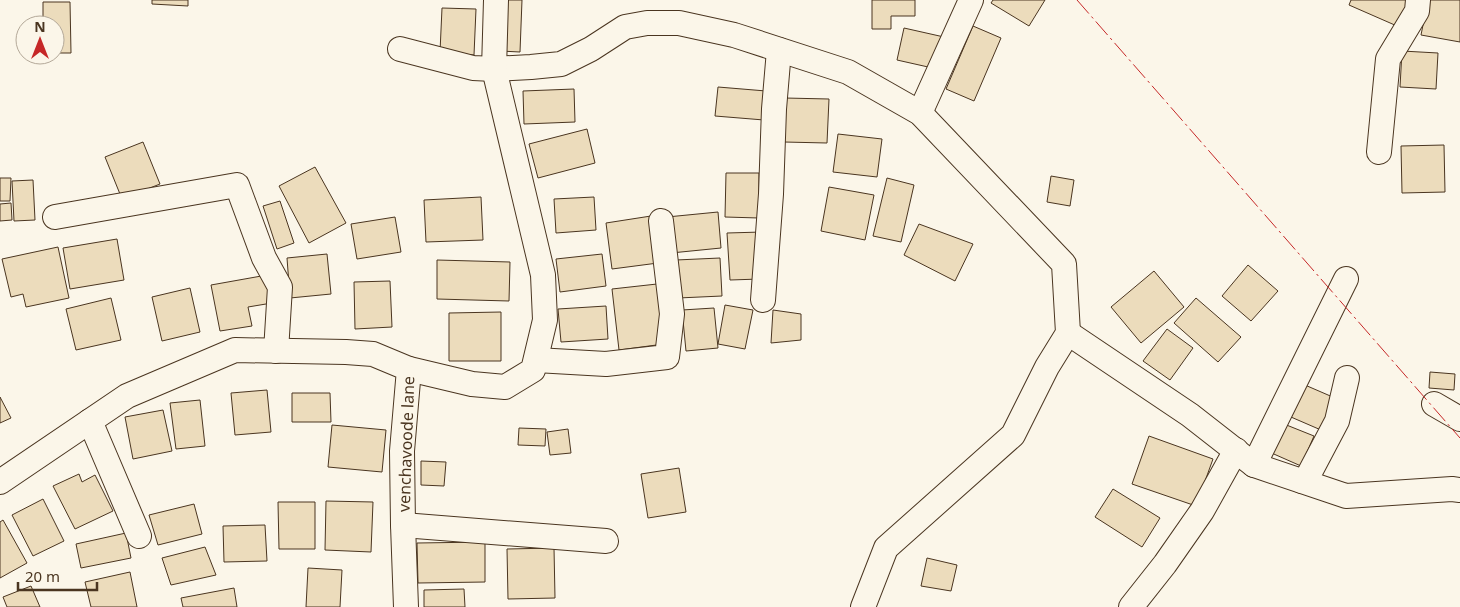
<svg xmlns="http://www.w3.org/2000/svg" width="1460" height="607" font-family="'Noto Sans',sans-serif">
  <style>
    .building { fill: #ecdcbc; stroke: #4a3520 }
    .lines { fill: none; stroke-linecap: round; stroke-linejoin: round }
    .minor-casing { stroke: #4a3520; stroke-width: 26 }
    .minor { stroke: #fbf6e9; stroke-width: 24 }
    .power { stroke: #c62828; stroke-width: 1; stroke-dasharray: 18 4 2.5 4; stroke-linecap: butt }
    .labels { text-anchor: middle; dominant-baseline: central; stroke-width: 4; stroke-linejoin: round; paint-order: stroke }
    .street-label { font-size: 16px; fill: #4a3520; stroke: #fbf6e9 }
  </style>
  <rect width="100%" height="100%" fill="#fbf6e9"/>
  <g class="building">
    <path d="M 152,0 L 188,0 L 188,6 L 152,4 Z"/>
    <path d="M 501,0 L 522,0 L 520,52 L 500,51 Z"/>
    <path d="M 872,0 L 915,0 L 915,16 L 891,16 L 891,29 L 872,29 Z"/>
    <path d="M 993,0 L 1045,0 L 1029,26 L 991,3 Z"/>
    <path d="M 1351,0 L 1409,0 L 1397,26 L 1349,5 Z"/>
    <path d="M 1428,0 L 1460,0 L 1460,42 L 1421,35 Z"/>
    <path d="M 43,2 L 70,2 L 71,53 L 55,53 L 55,25 L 43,25 Z"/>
    <path d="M 442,8 L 476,9 L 474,55 L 440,52 Z"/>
    <path d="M 973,26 L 1001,38 L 974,101 L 946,89 Z"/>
    <path d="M 904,28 L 944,37 L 937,69 L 897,60 Z"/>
    <path d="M 1402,51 L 1438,53 L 1436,89 L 1400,87 Z"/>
    <path d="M 718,87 L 766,91 L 764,120 L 715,116 Z"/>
    <path d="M 574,89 L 575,122 L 524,124 L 523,91 Z"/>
    <path d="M 785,98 L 829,99 L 827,143 L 784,142 Z"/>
    <path d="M 587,129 L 595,163 L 538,178 L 529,144 Z"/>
    <path d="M 838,134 L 882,139 L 877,177 L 833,172 Z"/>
    <path d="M 143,142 L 160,184 L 122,199 L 105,157 Z"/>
    <path d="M 1444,145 L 1445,192 L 1402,193 L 1401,146 Z"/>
    <path d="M 315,167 L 346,223 L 309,243 L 279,186 Z"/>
    <path d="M 726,173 L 759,173 L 759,218 L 725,217 Z"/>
    <path d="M 1051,176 L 1074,180 L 1070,206 L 1047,202 Z"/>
    <path d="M 0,178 L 11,178 L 10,201 L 0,201 Z"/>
    <path d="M 887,178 L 914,185 L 901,242 L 873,236 Z"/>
    <path d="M 33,180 L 35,220 L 14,221 L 12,181 Z"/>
    <path d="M 829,187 L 874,195 L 865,240 L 821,231 Z"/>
    <path d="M 481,197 L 483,240 L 426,242 L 424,200 Z"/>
    <path d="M 594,197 L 596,230 L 556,233 L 554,199 Z"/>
    <path d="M 280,201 L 294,243 L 277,249 L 263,206 Z"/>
    <path d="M 11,203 L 12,220 L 0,221 L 0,204 Z"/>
    <path d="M 718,212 L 721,248 L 671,253 L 667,217 Z"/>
    <path d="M 651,216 L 658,263 L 612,269 L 606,223 Z"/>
    <path d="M 395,217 L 401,252 L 357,259 L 351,224 Z"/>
    <path d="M 919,224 L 973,244 L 955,281 L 904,255 Z"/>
    <path d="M 762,232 L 760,279 L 730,280 L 727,233 Z"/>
    <path d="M 117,239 L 124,280 L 70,289 L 63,248 Z"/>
    <path d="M 58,247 L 69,298 L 26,307 L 23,294 L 11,297 L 2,259 Z"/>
    <path d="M 327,254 L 331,294 L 290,298 L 287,258 Z"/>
    <path d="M 602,254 L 606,286 L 560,292 L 556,259 Z"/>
    <path d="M 720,258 L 722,296 L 678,298 L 676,260 Z"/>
    <path d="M 437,260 L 510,262 L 509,301 L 437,299 Z"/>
    <path d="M 1248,265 L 1278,291 L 1251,321 L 1222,296 Z"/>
    <path d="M 1154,271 L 1184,307 L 1141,343 L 1111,307 Z"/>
    <path d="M 267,275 L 272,303 L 248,307 L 252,326 L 220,331 L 211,285 Z"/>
    <path d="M 390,281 L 392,327 L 355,329 L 354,282 Z"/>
    <path d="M 657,284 L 664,344 L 619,350 L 612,289 Z"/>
    <path d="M 190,288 L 200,332 L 162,341 L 152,297 Z"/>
    <path d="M 111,298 L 121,340 L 76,350 L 66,309 Z"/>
    <path d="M 1196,298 L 1241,337 L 1218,362 L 1174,323 Z"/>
    <path d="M 725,305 L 753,310 L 745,349 L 718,344 Z"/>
    <path d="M 606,306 L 608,339 L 561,342 L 558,309 Z"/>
    <path d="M 714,308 L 718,348 L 686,351 L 682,310 Z"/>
    <path d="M 773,310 L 801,314 L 801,340 L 771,343 Z"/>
    <path d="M 501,312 L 501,361 L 449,361 L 449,313 Z"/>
    <path d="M 1167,329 L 1193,348 L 1170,380 L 1143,361 Z"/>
    <path d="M 1430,372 L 1455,374 L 1454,390 L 1429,388 Z"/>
    <path d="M 1298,382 L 1335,398 L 1321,430 L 1284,414 Z"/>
    <path d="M 267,390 L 271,432 L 235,435 L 231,393 Z"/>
    <path d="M 292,393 L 330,393 L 331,422 L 292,422 Z"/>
    <path d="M 0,397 L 11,418 L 0,423 Z"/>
    <path d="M 200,400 L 205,446 L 176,449 L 170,403 Z"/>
    <path d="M 163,410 L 172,451 L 133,459 L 125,417 Z"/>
    <path d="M 1279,422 L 1314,436 L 1301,466 L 1267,451 Z"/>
    <path d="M 332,425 L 386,430 L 382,472 L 328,467 Z"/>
    <path d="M 519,428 L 546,429 L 545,446 L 518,445 Z"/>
    <path d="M 568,429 L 571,453 L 550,455 L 547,432 Z"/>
    <path d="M 1149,436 L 1213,459 L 1196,506 L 1132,484 Z"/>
    <path d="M 421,461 L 446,462 L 444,486 L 421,485 Z"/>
    <path d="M 679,468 L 686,512 L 648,518 L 641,474 Z"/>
    <path d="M 79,474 L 82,482 L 95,475 L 113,511 L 75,529 L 53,486 Z"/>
    <path d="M 1113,489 L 1160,518 L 1142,547 L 1095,517 Z"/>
    <path d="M 43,499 L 64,541 L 33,556 L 12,515 Z"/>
    <path d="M 326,501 L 373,502 L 371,552 L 325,550 Z"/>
    <path d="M 278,502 L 315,502 L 315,549 L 279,549 Z"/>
    <path d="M 194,504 L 202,534 L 158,545 L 149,515 Z"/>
    <path d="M 3,520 L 27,563 L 0,578 L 0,522 Z"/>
    <path d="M 265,525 L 267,561 L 224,562 L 223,526 Z"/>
    <path d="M 126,533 L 131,558 L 81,568 L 76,544 Z"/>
    <path d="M 485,542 L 485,582 L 418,583 L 417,543 Z"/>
    <path d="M 205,547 L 216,575 L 171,585 L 162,558 Z"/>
    <path d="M 554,548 L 555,598 L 508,599 L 507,549 Z"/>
    <path d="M 927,558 L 957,565 L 951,591 L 921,586 Z"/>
    <path d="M 308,568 L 342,570 L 340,607 L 306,607 Z"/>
    <path d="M 130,572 L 137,607 L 91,607 L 85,582 Z"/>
    <path d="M 31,586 L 40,607 L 7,607 L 3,597 Z"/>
    <path d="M 234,588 L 237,607 L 183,607 L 181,598 Z"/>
    <path d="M 464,589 L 465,607 L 424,607 L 424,590 Z"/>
  </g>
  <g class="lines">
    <g class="minor-casing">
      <g id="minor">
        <path d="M 400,49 L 473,68 L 494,69 L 531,67 L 561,64 L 591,49 L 625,27 L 647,23 L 679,23 L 734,35 L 848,72 L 920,113 L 1064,264 L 1068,333 L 1047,367 L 1013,435 L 886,548 L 863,607"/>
        <path d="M 920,113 L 971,0"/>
        <path d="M 1379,152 L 1388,59 L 1417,11 L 1418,0"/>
        <path d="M 55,217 L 237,185 L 264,258 L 280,287 L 276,351"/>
        <path d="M 763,300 L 771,194 L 774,109 L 779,50"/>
        <path d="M 1068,333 L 1190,415 L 1254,465 L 1346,496 L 1452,489 L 1460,490"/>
        <path d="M 536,360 L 606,364 L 667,357 L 672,314 L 661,221"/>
        <path d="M 409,369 L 472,384 L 505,387 L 533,370 L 545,320 L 543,275 L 494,69 L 496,0"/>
        <path d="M 1434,404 L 1460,419"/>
        <path d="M 90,421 L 139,536"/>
        <path d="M 1254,465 L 1346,279"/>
        <path d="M 1302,481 L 1308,476 L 1337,421 L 1347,378"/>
        <path d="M 0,482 L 127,396 L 235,350 L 346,352 L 373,354 L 409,369 L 402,451 L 403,525 L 406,607"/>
        <path d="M 403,525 L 606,541"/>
        <path d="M 1131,607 L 1165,564 L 1202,511 L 1236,450"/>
      </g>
    </g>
    <use href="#minor" class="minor"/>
    <path class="power" d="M 1077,0 L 1460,438"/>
  </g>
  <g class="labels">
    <g class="street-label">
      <text transform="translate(406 444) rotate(-88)">venchavoode lane</text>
    </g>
  </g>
  <g transform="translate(40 40)"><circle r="24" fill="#fbf6e9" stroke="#b4a999"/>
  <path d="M0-4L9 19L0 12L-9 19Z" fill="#c62828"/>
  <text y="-8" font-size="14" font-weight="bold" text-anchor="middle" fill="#4a3520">N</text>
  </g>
  <path d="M18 582v8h79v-8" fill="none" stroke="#4a3520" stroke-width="2.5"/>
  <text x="25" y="582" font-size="15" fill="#4a3520" stroke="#fbf6e9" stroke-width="4" paint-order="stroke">20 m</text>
</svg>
